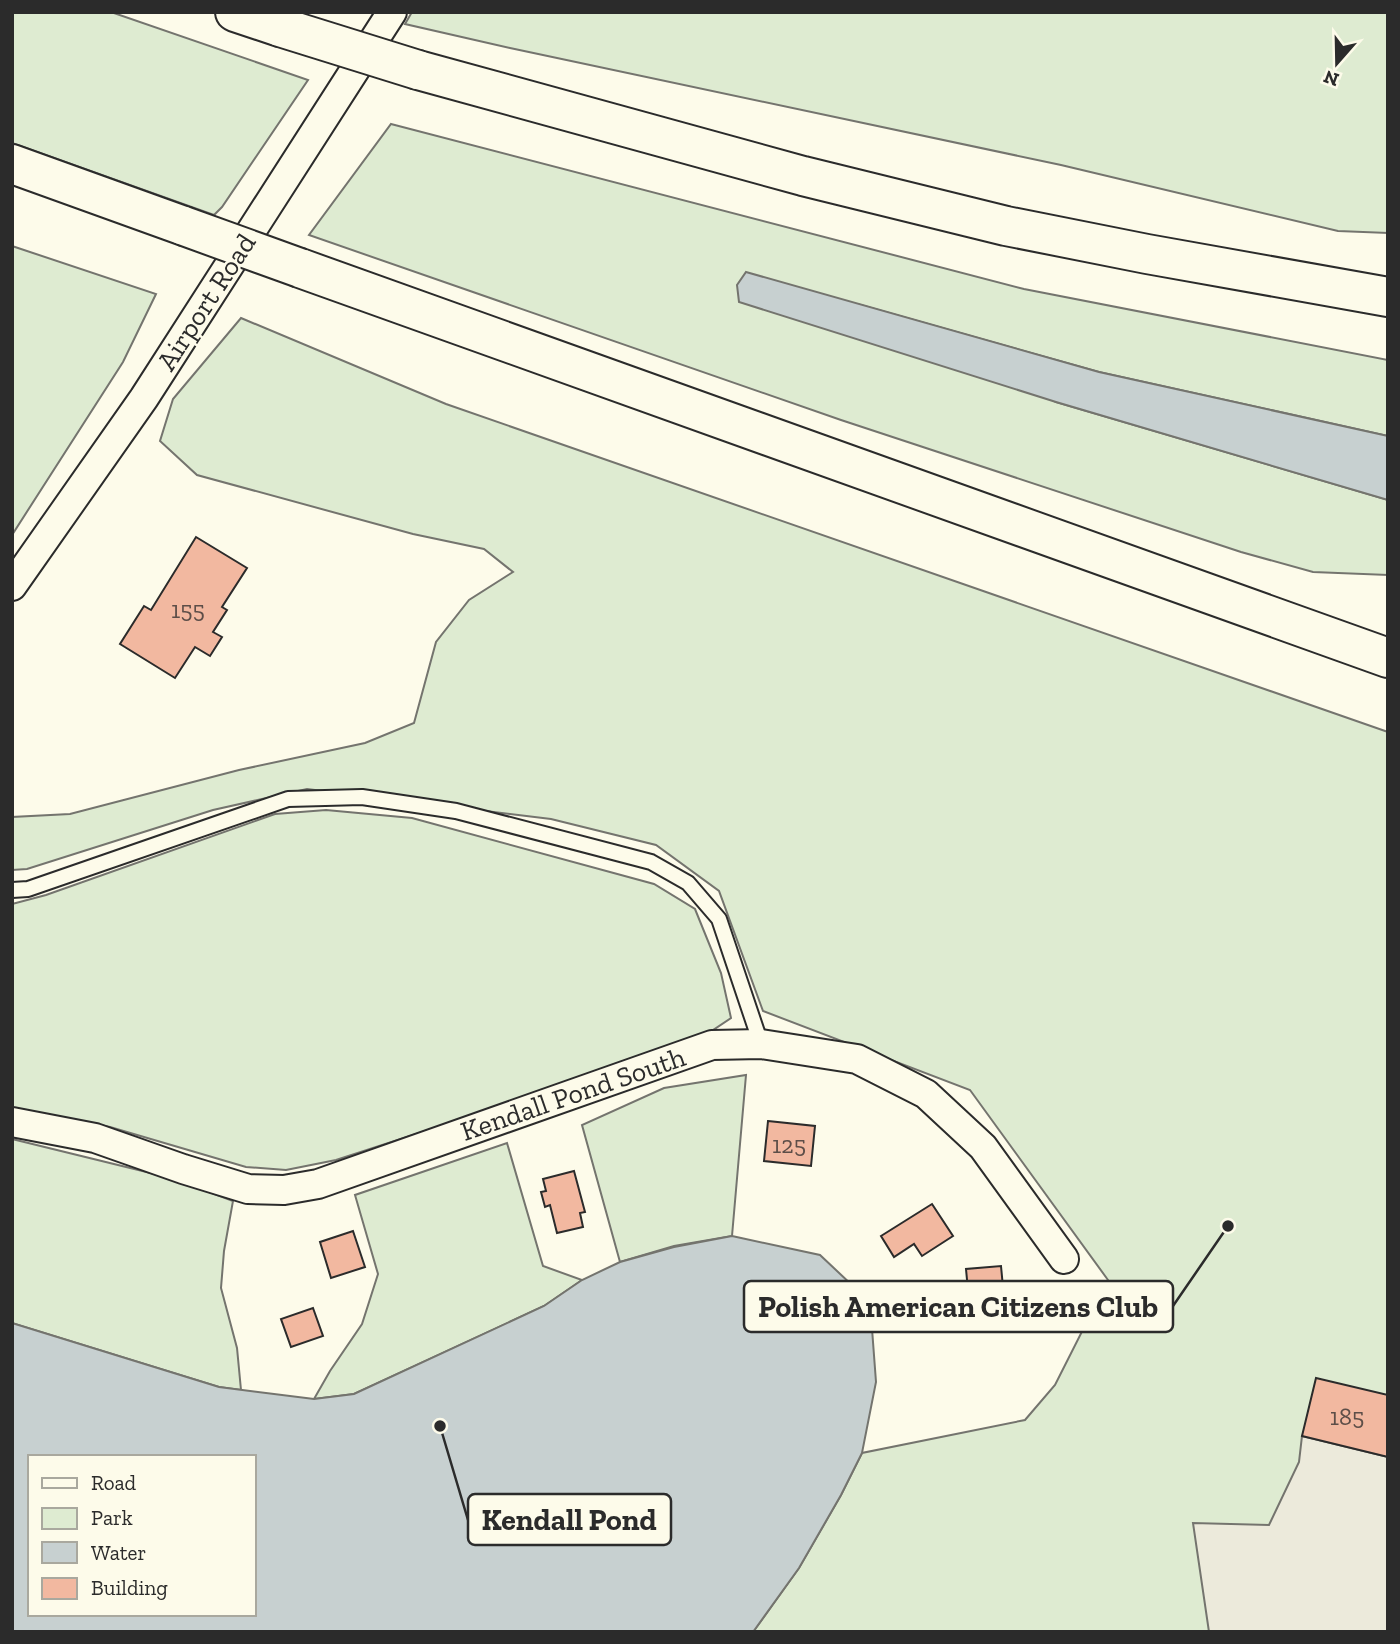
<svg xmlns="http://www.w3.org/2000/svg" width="1400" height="1644" font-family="'Zilla Slab',serif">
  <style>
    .green { fill: #deebd1; stroke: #74746e; stroke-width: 2 }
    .parking { fill: #eceadb; stroke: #74746e; stroke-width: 2 }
    .water { fill: #c7d0d0; stroke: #74746e; stroke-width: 2; fill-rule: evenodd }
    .building { fill: #f2b8a0; stroke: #2b2b2b; stroke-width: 2 }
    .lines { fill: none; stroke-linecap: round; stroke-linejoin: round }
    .service-casing { stroke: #2b2b2b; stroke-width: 18 }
    .minor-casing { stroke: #2b2b2b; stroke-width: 32 }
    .motorway-casing { stroke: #2b2b2b; stroke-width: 42 }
    .service { stroke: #fdfbea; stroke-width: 14 }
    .minor { stroke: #fdfbea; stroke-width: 28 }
    .motorway { stroke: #fdfbea; stroke-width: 38 }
    .motorway-bridge-casing { stroke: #2b2b2b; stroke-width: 42; stroke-linecap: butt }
    .motorway-bridge { stroke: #fdfbea; stroke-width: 38 }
    .labels { text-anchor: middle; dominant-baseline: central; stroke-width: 5; stroke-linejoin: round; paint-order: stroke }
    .number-label { font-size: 24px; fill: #5d4e48 }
    .street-label { font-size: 28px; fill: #2b2b2b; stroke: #fdfbea }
    .leader { fill: none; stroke: #2b2b2b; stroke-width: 2.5 }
    .callout-dot { fill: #2b2b2b; stroke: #fdfbea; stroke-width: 2.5 }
    .callout { fill: #fdfbea; stroke: #2b2b2b; stroke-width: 2.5 }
    .callout-label { font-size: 30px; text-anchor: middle; font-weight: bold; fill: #2b2b2b }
  </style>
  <rect width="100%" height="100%" fill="#fdfbea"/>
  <g class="green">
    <path d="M 12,12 L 111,12 L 308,80 L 222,207 L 214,215 L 12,143 Z"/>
    <path d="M 412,12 L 1388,12 L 1388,233 L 1338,231 L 1061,165 L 510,48 L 405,24 Z"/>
    <path d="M 391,124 L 1024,289 L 1388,360 L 1388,436 L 1099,372 L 857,304 L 1056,402 L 1388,500 L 1388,575 L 1313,572 L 1241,552 L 841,420 L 309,235 Z"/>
    <path d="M 12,246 L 156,294 L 123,362 L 12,535 Z"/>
    <path d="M 241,318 L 446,404 L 1388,732 L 1388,1632 L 753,1632 L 799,1568 L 841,1495 L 862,1453 L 1025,1420 L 1055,1385 L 1108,1280 L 970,1090 L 763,1011 L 719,891 L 656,845 L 551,819 L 307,789 L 213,810 L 27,869 L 12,870 L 12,817 L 70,814 L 239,770 L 365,743 L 414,723 L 436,642 L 469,600 L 513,572 L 484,549 L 413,534 L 197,475 L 160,441 L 173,399 Z"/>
    <path d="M 326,810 L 412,818 L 654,884 L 695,909 L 721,973 L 731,1018 L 713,1030 L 579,1081 L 336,1160 L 286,1170 L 246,1167 L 110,1127 L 36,1113 L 12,1110 L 12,904 L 46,895 L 275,814 Z"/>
    <path d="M 746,1075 L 732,1236 L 674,1246 L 620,1262 L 582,1125 L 664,1088 Z"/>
    <path d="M 12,1139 L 175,1179 L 233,1201 L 224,1251 L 221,1288 L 237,1348 L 241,1390 L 219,1387 L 12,1323 Z"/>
    <path d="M 507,1143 L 543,1266 L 582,1280 L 544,1306 L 354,1394 L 314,1399 L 330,1371 L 362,1324 L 378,1274 L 355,1195 Z"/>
  </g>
  <path class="parking" d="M 1302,1436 L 1388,1457 L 1388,1632 L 1209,1632 L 1193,1523 L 1269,1525 L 1299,1462 Z"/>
  <g class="water">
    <path d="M 746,272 L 1099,372 L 1388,436 L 1388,500 L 1056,402 L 739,302 L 737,285 Z"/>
    <path d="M 732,1236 L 820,1255 L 870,1302 L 876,1382 L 862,1453 L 841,1495 L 799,1568 L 753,1632 L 12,1632 L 12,1323 L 219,1387 L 314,1399 L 354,1394 L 544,1306 L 582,1280 L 620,1262 L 674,1247 ZM 30,1457 L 254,1457 L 254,1614 L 30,1614 Z"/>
  </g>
  <g class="building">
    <path d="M 196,537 L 247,568 L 222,607 L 227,610 L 213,632 L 222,637 L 210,656 L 195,647 L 175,678 L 120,644 L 144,606 L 151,610 Z"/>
    <path d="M 768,1121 L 815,1126 L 811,1166 L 764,1161 Z"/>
    <path d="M 574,1171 L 585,1212 L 580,1213 L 583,1227 L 557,1233 L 550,1205 L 545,1207 L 541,1192 L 546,1191 L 543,1179 Z"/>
    <path d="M 932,1204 L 953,1236 L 922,1256 L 914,1244 L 894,1257 L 881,1236 Z"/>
    <path d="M 353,1231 L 365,1267 L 331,1278 L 320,1242 Z"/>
    <path d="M 1001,1266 L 1004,1298 L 969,1301 L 966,1269 Z"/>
    <path d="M 313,1308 L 323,1336 L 291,1347 L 281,1319 Z"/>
    <path d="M 1316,1378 L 1388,1395 L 1388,1457 L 1302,1436 Z"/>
  </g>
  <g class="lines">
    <g class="service-casing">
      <path id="service" d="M 12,890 L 28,889 L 288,799 L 362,797 L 456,811 L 651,862 L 688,883 L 719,919 L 761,1044"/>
    </g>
    <g class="minor-casing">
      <g id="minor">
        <path d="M 12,586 L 144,398 L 392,12"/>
        <path d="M 12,1122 L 95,1138 L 183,1169 L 248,1189 L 284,1190 L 318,1184 L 712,1045 L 761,1044 L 857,1059 L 926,1094 L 983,1147 L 1064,1259"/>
      </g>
    </g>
    <g class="motorway-casing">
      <g id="motorway">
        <path d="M 235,12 L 280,27"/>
        <path d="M 418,70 L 803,176 L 1006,226 L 1147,254 L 1388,297"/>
        <path d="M 12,164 L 184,226"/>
        <path d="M 300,268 L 1388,658"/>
      </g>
    </g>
    <use href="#service" class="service"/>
    <use href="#minor" class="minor"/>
    <use href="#motorway" class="motorway"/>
    <g class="motorway-bridge-casing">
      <g id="motorway-bridge">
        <path d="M 280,27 L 418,70"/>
        <path d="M 184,226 L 300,268"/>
      </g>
    </g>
    <use href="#motorway-bridge" class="motorway-bridge"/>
  </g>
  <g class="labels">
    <g class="number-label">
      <text x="188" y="609">155</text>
      <text x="789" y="1144">125</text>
      <text x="1347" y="1416">185</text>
    </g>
    <g class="street-label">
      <text transform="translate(206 302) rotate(-57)">Airport Road</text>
      <text transform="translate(573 1094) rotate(-19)">Kendall Pond South</text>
    </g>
  </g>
  <path class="leader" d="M1228 1226L1173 1306M440 1426L468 1520"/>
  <g class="callout-dot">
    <circle cx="1228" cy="1226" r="7"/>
    <circle cx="440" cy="1426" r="7"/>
  </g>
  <g class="callout">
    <rect x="744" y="1281" width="429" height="51" rx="7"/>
    <rect x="468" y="1494" width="203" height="51" rx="7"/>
  </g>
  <g class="callout-label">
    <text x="958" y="1317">Polish American Citizens Club</text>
    <text x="569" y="1530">Kendall Pond</text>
  </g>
  <rect width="1400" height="1644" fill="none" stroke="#2b2b2b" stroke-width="28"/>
  <rect x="28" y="1455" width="228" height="161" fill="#fdfbea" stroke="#a9a89e" stroke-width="2"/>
  <rect x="42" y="1478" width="35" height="10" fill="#fdfbea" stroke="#a9a89e" stroke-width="2"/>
  <text x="91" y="1490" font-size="21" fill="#2b2b2b">Road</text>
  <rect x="42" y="1508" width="35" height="21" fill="#deebd1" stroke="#a9a89e" stroke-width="2"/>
  <text x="91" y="1525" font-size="21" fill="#2b2b2b">Park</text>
  <rect x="42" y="1542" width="35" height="21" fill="#c7d0d0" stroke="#a9a89e" stroke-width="2"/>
  <text x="91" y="1560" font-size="21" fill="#2b2b2b">Water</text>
  <rect x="42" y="1578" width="35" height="21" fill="#f2b8a0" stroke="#a9a89e" stroke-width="2"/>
  <text x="91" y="1595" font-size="21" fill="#2b2b2b">Building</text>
  <g transform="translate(1337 63) rotate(200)" stroke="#fdfbea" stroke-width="5" paint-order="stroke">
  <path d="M0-5L12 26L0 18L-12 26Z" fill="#2b2b2b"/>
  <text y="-10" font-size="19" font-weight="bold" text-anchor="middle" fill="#2b2b2b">N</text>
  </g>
</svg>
